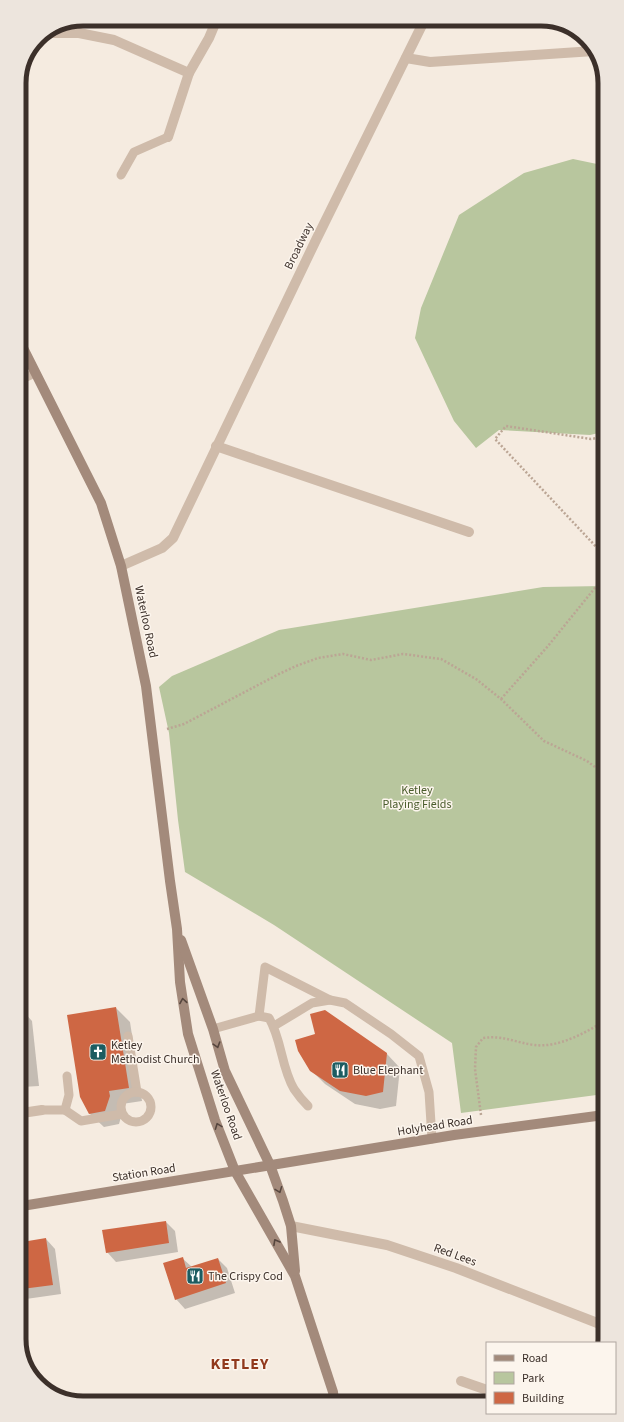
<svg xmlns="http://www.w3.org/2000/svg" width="624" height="1422" font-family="'Source Sans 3',sans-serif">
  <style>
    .green { fill: #b8c69e }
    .shadow { fill: #0003 }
    .building { fill: #ce6744 }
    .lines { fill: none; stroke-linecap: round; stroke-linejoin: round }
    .path { stroke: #bba594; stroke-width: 2.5; stroke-dasharray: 2 2; stroke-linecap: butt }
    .lane { stroke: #cfbbaa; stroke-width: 9 }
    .street { stroke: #cfbbaa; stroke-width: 10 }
    .secondary { stroke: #a38a7b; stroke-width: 10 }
    .oneway { stroke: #56463e }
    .labels { text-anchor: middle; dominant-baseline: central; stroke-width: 3; stroke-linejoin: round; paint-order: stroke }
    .street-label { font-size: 12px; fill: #3c302a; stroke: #fcf5ed }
    .park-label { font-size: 12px; fill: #4a5c2c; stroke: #fcf5ed }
    .poi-label { font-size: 12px; fill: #3c302a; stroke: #fcf5ed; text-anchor: start }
    .district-label { font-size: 16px; font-weight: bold; letter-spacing: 1px; fill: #91391d; stroke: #fcf5ed }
    .rim { fill: none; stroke: #3c302a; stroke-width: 5 }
  </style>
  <rect width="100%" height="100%" fill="#f5ebe0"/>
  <g class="green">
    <path d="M 573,159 L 597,164 L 602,166 L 603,432 L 590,435 L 499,430 L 476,448 L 454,421 L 415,338 L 421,308 L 459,215 L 524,173 Z"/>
    <path d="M 603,586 L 604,1094 L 461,1113 L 452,1043 L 274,925 L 185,872 L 178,820 L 169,733 L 159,687 L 172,676 L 279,630 L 543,587 Z"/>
  </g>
  <g class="shadow">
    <path d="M 116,1008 L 130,1022 L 142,1101 L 122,1104 L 123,1110 L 119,1124 L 104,1127 L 90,1114 Z"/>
    <path d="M 22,1010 L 32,1021 L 39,1086 L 22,1087 Z"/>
    <path d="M 387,1054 L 400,1068 L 396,1106 L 380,1109 L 355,1104 L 325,1084 L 311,1070 Z"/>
    <path d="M 166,1222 L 175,1231 L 178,1252 L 116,1262 L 107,1252 Z"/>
    <path d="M 46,1239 L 55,1249 L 61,1294 L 26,1299 L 22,1296 L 22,1243 Z"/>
    <path d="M 182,1258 L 192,1267 L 218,1259 L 227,1268 L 235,1293 L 185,1309 L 176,1299 Z"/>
  </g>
  <g class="building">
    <path d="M 116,1007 L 129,1088 L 109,1091 L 110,1096 L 105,1111 L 89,1114 L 80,1097 L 67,1015 Z"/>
    <path d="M 325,1010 L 387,1053 L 383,1092 L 366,1096 L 340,1091 L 310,1071 L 298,1051 L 295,1040 L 315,1034 L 310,1014 Z"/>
    <path d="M 166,1221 L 169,1243 L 106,1253 L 102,1230 Z"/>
    <path d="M 46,1238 L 53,1285 L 22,1289 L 22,1242 Z"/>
    <path d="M 183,1257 L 186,1268 L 218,1258 L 226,1283 L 175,1300 L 163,1263 Z"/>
  </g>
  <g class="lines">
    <g class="path">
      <path d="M 603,437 L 591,439 L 506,426 L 495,439 L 601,552 L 603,556"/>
      <path d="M 501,699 L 548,646 L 603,578"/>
      <path d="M 167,729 L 184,724 L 279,674 L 296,666 L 318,658 L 343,654 L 371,660 L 403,654 L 441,659 L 476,679 L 501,699 L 544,741 L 587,761 L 603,773"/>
      <path d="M 481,1115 L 475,1069 L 476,1047 L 483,1038 C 504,1035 516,1043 535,1045 C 557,1048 586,1033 604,1021"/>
    </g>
    <g class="lane">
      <path d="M 121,175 L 134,152 L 168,137"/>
      <path d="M 20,380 L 35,373"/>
      <path d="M 259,1016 L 265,967 L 330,1000"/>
      <path d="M 274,1026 L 312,1003 L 330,1000 L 345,1003 L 391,1034 L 419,1056 L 429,1092 L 432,1139"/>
      <path d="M 213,1029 L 259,1016 L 269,1018 C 282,1040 281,1067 294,1089 C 298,1095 303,1101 308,1106"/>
      <path d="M 128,1036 L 137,1092"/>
      <circle cx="136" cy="1107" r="15"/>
      <path d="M 42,1110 L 65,1110 L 69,1095 L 67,1076"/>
      <path d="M 65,1110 L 81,1121 L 122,1114"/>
    </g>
    <g class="street">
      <path d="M 49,33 L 79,33 L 114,40 L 189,73 L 209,38 L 217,19"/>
      <path d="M 406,58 L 430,62 L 594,51"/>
      <path d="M 168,137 L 189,73"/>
      <path d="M 216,446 L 469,532"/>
      <path d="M 121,566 L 162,548 L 173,538 L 315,242 L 425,19"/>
      <path d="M 22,1113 L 42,1110"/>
      <path d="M 291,1226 L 387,1245 L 456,1268 L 605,1326"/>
      <path d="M 461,1381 L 487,1390"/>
    </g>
    <g class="secondary">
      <path d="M 20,342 L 101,503 L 121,566 L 146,686 L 170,881 L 177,929 L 180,982 L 188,1034 L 215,1120 L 235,1171 L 295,1276 L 333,1392 L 334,1401"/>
      <path d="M 181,940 L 213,1029 L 225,1071 L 270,1165 L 283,1201 L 291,1226 L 295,1271"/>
      <path d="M 22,1206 L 454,1135 L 604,1115"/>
    </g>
  </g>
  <defs><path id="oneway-chevron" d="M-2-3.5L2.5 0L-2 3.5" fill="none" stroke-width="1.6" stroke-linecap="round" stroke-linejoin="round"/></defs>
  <g class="oneway">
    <use href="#oneway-chevron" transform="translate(183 1001) rotate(-99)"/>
    <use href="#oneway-chevron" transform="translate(217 1045) rotate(73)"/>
    <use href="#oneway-chevron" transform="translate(218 1126) rotate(-111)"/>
    <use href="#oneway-chevron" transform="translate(279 1190) rotate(69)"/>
    <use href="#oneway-chevron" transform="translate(276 1242) rotate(-119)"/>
  </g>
  <defs>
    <g id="church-square" transform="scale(0.9)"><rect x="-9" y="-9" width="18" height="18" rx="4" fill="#1c5c61" stroke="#fcf5ed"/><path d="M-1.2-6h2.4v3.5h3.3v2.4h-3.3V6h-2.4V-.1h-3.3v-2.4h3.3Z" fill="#fff"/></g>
    <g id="restaurant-square" transform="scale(0.9)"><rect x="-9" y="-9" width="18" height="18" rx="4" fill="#1c5c61" stroke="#fcf5ed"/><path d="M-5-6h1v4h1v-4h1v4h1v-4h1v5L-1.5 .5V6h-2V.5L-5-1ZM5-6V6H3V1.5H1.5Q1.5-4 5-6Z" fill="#fff"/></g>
  </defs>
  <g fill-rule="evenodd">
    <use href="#church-square" x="98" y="1052"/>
    <use href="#restaurant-square" x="340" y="1070"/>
    <use href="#restaurant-square" x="195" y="1276"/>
  </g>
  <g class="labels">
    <g class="street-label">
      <text transform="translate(299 246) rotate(-64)">Broadway</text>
      <text transform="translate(146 622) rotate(78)">Waterloo Road</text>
      <text transform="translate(226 1105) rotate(71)">Waterloo Road</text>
      <text transform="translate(435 1126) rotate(-9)">Holyhead Road</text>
      <text transform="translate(144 1173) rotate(-9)">Station Road</text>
      <text transform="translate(455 1255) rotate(20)">Red Lees</text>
    </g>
    <g class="park-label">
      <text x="417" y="790">Ketley<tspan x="417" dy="14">Playing Fields</tspan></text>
    </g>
    <g class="poi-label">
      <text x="111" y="1045">Ketley<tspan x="111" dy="14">Methodist Church</tspan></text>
      <text x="353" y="1070">Blue Elephant</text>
      <text x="208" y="1276">The Crispy Cod</text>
    </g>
    <g class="district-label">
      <text x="240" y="1364">KETLEY</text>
    </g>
  </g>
  <path d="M0 0H624V1422H0ZM83 26H541A57 57 0 0 1 598 83V1339A57 57 0 0 1 541 1396H83A57 57 0 0 1 26 1339V83A57 57 0 0 1 83 26Z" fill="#ede5dd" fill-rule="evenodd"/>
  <path class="rim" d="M83 26H541A57 57 0 0 1 598 83V1339A57 57 0 0 1 541 1396H83A57 57 0 0 1 26 1339V83A57 57 0 0 1 83 26Z"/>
  <rect x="486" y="1342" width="130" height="72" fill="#fcf5ed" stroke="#afa69f"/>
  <rect x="494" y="1355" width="20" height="6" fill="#a38a7b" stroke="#afa69f"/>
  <text x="522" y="1362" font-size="12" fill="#3c302a">Road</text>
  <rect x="494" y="1372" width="20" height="12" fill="#b8c69e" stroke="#afa69f"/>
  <text x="522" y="1382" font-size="12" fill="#3c302a">Park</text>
  <rect x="494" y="1392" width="20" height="12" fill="#ce6744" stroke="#afa69f"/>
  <text x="522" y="1402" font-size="12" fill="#3c302a">Building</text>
</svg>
